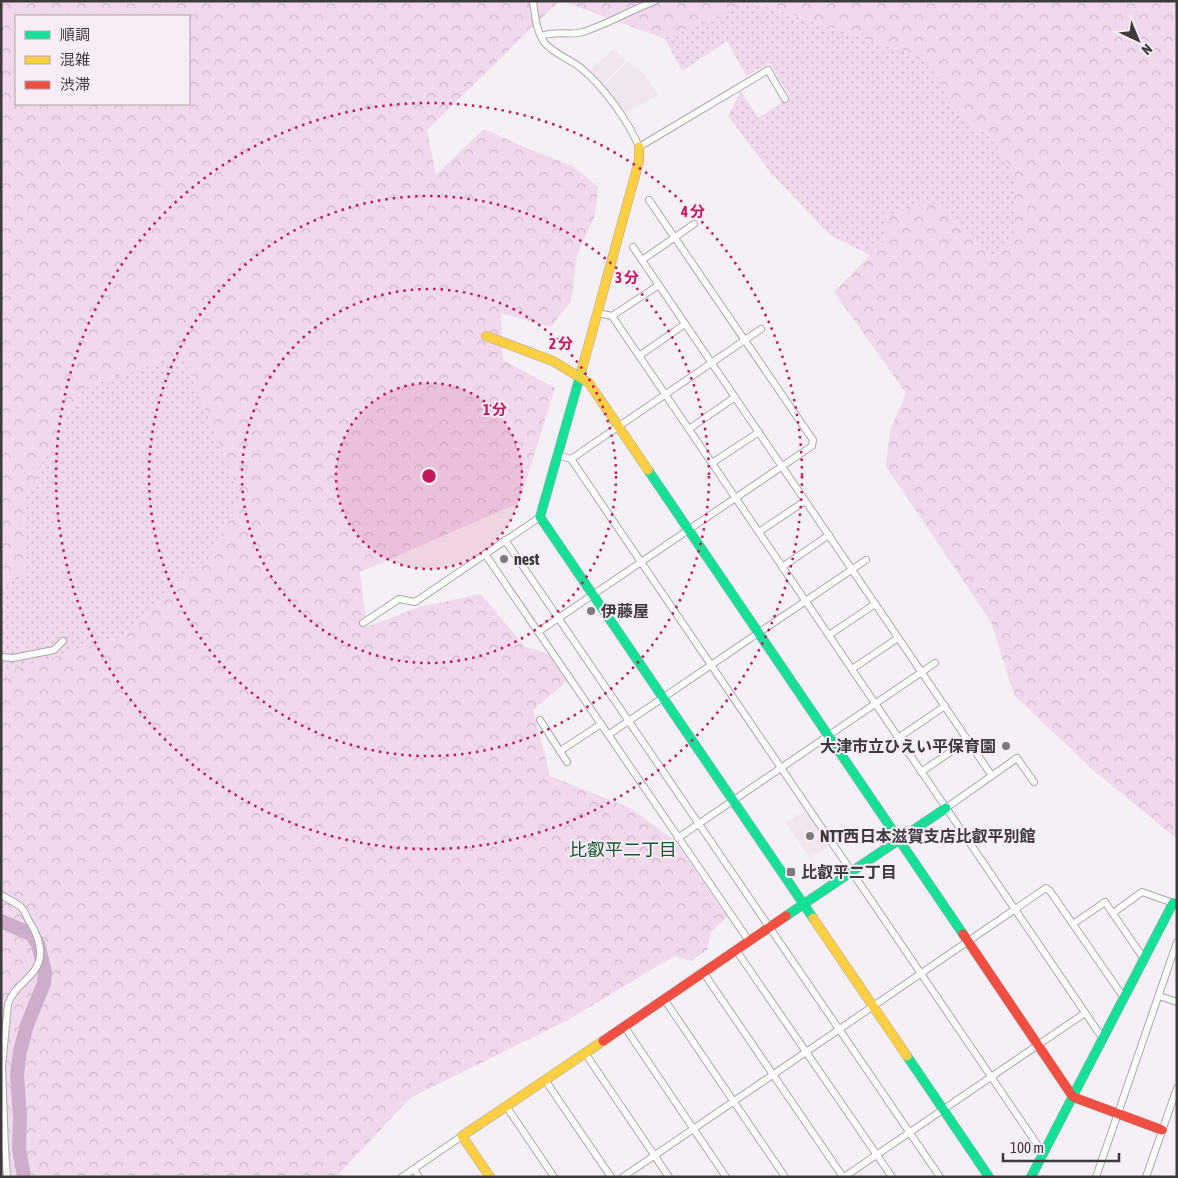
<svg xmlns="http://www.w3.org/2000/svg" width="1178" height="1178" font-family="'Asap Condensed','Noto Sans JP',sans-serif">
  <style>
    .built { fill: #f1e5f0 }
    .grass { fill: url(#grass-dots) }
    .forest { fill: url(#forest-crowns); fill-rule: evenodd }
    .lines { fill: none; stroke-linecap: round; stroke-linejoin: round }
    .river { stroke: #ccaeca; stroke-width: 14 }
    .street-casing { stroke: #aba7ab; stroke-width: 8 }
    .fast-casing { stroke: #aba7ab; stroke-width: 10 }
    .slow-casing { stroke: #aba7ab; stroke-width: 10 }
    .jam-casing { stroke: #aba7ab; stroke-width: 10 }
    .street { stroke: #fefdfe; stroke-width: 6 }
    .fast { stroke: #16e098; stroke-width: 9 }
    .slow { stroke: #ffcf43; stroke-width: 9 }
    .jam { stroke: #f24e42; stroke-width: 9 }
    .ring { fill: none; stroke: #c2185b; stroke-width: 2.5; stroke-dasharray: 2.5 5 }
    .poi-dot { fill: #7e797d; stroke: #f8edf7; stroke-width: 2 }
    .labels { text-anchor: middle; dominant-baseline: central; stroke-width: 4; stroke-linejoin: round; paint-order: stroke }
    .poi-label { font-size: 16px; font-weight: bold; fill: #3e393d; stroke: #f8edf7; text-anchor: start }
    .neighbourhood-label { font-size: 18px; fill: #165a2c; stroke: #f8edf7 }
    .centre { fill: #c2185b; stroke: #f8edf7; stroke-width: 2.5 }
    .ring-label { font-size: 15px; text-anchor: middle; font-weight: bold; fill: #c2185b; stroke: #f8edf7; stroke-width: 4; stroke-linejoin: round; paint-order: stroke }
  </style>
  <defs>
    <pattern id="grass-dots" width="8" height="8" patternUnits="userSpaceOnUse" patternTransform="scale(1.25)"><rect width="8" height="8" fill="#f0d8ed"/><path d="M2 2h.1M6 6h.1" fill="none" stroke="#cfbacc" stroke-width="1.8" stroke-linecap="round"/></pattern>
    <pattern id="forest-crowns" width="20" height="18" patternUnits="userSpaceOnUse" patternTransform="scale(1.25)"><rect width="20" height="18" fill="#f0d8ed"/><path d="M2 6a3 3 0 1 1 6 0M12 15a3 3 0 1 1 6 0" fill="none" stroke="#cfbacc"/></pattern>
  </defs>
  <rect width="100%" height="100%" fill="#f5f0f5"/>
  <g class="built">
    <path d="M 614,49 L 626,61 L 601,86 L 589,71 Z"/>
    <path d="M 628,61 L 642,72 L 658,95 L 623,114 L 618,104 L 603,86 Z"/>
    <path d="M 806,810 L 826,840 L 828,847 L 810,858 L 786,823 Z"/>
  </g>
  <g class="grass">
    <path d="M 748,1 L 928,59 L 957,116 L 993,138 L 1014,176 L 1015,235 L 993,260 L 887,238 L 870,255 L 830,235 L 771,173 L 728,116 L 741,91 L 758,118 L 790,97 L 770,63 L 746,76 L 727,41 L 682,71 L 665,39 Z"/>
    <path d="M 182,353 L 241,497 L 210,557 L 121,637 L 1,673 L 1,586 L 25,574 L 23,504 L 48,451 L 82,389 Z"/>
  </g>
  <g class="forest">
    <path d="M 1,1 L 559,1 L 427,130 L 436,175 L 484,129 L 538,153 L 573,166 L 598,187 L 595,215 L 577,255 L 571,301 L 551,327 L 501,313 L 503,360 L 555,388 L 519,503 L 360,572 L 367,627 L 419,607 L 481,594 L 524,646 L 550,655 L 567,681 L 533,710 L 550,776 L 628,807 L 673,839 L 727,917 L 711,932 L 707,950 L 691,961 L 674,956 L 568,1020 L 410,1098 L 336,1177 L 1,1177 L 1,673 L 121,637 L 210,557 L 241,497 L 182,353 L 82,389 L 48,451 L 23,504 L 25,575 L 1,586 ZM 16,16 L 189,16 L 189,104 L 16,104 Z"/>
    <path d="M 562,1 L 748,1 L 665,39 Z"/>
    <path d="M 750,1 L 1177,1 L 1177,839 L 1093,770 L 1014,695 L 991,622 L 886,466 L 890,431 L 906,393 L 834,292 L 887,238 L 883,218 L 930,199 L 993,260 L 1015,235 L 1014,176 L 993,138 L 957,116 L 928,59 Z"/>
  </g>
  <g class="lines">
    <path class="river" d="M 1,921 L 31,934 L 38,944 L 45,972 L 44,983 L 27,1025 L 20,1051 L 17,1075 L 20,1117 L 19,1149 L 24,1177"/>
    <g class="street-casing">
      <g id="street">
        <path d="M 533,1 C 535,15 536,30 544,42 C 553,54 571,59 582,69 C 603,86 629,122 639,147 L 768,70 L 785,99"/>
        <path d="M 541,36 C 557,30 569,36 583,32 C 608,24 631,10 655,1"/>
        <path d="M 633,247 L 992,776"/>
        <path d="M 642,260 L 694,224"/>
        <path d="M 598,313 L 612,316 L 1103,1039"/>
        <path d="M 612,316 L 659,285"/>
        <path d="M 639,356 L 685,324"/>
        <path d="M 689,429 L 735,397"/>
        <path d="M 557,455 L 571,459 L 1043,1153"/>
        <path d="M 571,459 L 761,329"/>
        <path d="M 712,463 L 759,432"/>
        <path d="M 759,532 L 805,501"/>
        <path d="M 505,540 L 940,1177"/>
        <path d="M 485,554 L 749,941"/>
        <path d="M 782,567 L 829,535"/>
        <path d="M 363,623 L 399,599 L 415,602 L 540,517"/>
        <path d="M 538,632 L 812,446 L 813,440 L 649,200"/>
        <path d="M 829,635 L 875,604"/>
        <path d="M 1,657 L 13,658 L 54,650 L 63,641"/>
        <path d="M 852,669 L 898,638"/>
        <path d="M 540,720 L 567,762"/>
        <path d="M 608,735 L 866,560"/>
        <path d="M 898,738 L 945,706"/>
        <path d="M 560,751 L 601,724"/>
        <path d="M 921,772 L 968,740"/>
        <path d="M 946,808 L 1017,758 L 1034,782"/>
        <path d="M 678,838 L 935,663"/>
        <path d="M 1,895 C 8,899 15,902 21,907 C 25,911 26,916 29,921 C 38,935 46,955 34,971 C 25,983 13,989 8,1004 L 2,1067 L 5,1148 L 7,1177"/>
        <path d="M 1113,913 L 1142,892 L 1176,904"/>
        <path d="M 1073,924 L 1105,902 L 1144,959"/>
        <path d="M 736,950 L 892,1177"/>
        <path d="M 703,972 L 843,1177"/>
        <path d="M 1159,996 L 1177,1002"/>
        <path d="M 664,999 L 785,1177"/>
        <path d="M 624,1026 L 726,1177"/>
        <path d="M 585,1053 L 669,1177"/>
        <path d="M 545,1080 L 611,1177"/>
        <path d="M 506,1106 L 554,1177"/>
        <path d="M 414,1169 L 419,1177"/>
        <path d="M 402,1177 L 462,1136"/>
        <path d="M 623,1177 L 1046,888 L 1050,891 L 1124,998"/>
        <path d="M 844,1177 L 1085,1013"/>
        <path d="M 1096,1177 L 1177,942"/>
        <path d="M 1146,1177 L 1177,1088"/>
      </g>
    </g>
    <g class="fast-casing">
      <g id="fast">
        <path d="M 582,369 L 540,517 L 813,918"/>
        <path d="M 648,470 L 963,934"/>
        <path d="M 786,916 L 946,808"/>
        <path d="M 907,1056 L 989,1177"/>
        <path d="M 1031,1177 L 1173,903"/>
      </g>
    </g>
    <g class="slow-casing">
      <g id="slow">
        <path d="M 486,336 L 553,361 L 589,383 L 648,470"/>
        <path d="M 582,369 L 639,161 L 639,147"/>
        <path d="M 813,918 L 907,1056"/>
        <path d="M 490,1177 L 462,1136 L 603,1041"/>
      </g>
    </g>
    <g class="jam-casing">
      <g id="jam">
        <path d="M 963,934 L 1073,1097 L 1162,1130"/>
        <path d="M 603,1041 L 786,916"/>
      </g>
    </g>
    <use href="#street" class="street"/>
    <use href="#fast" class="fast"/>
    <use href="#slow" class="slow"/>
    <use href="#jam" class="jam"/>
  </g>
  <circle cx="429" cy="476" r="93" fill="#c2185b" fill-opacity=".12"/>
  <g class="ring">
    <circle cx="429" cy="476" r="93"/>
    <circle cx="429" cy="476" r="187"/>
    <circle cx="429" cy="476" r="280"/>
    <circle cx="429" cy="476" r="373"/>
  </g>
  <g class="poi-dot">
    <circle cx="504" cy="559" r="5"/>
    <circle cx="591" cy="611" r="5"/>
    <circle cx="1006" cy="746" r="5"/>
    <circle cx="810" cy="836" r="5"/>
    <rect x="786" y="867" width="10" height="10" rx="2.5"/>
  </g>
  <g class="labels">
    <g class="poi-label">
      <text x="514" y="559">nest</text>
      <text x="601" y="611">伊藤屋</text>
      <text x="996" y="746" text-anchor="end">大津市立ひえい平保育園</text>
      <text x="820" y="836">NTT西日本滋賀支店比叡平別館</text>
      <text x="801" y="872">比叡平二丁目</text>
    </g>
    <g class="neighbourhood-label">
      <text x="623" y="849">比叡平二丁目</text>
    </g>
  </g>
  <circle cx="429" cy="476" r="8" class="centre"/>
  <g class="ring-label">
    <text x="693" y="217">4 分</text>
    <text x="627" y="283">3 分</text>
    <text x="561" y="349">2 分</text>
    <text x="495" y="415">1 分</text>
  </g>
  <rect width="1178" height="1178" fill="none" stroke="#3e393d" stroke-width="5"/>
  <rect x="15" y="15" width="175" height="90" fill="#f8edf7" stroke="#aea5ad"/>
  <rect x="25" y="31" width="25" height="8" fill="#16e098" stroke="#aea5ad"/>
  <text x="60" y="40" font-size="15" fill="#3e393d">順調</text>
  <rect x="25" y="56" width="25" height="8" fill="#ffcf43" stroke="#aea5ad"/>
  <text x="60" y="65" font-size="15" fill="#3e393d">混雑</text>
  <rect x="25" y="81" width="25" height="8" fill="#f24e42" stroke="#aea5ad"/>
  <text x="60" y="90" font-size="15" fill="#3e393d">渋滞</text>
  <g transform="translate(1138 40) rotate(136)" stroke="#f8edf7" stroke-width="4" paint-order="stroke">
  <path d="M0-4L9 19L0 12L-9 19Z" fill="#3e393d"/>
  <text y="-8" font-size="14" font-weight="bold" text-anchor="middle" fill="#3e393d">N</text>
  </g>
  <path d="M1003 1153v8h116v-8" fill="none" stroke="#3e393d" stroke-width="2.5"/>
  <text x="1010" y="1153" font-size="15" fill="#3e393d" stroke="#f8edf7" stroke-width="4" paint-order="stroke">100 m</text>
</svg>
